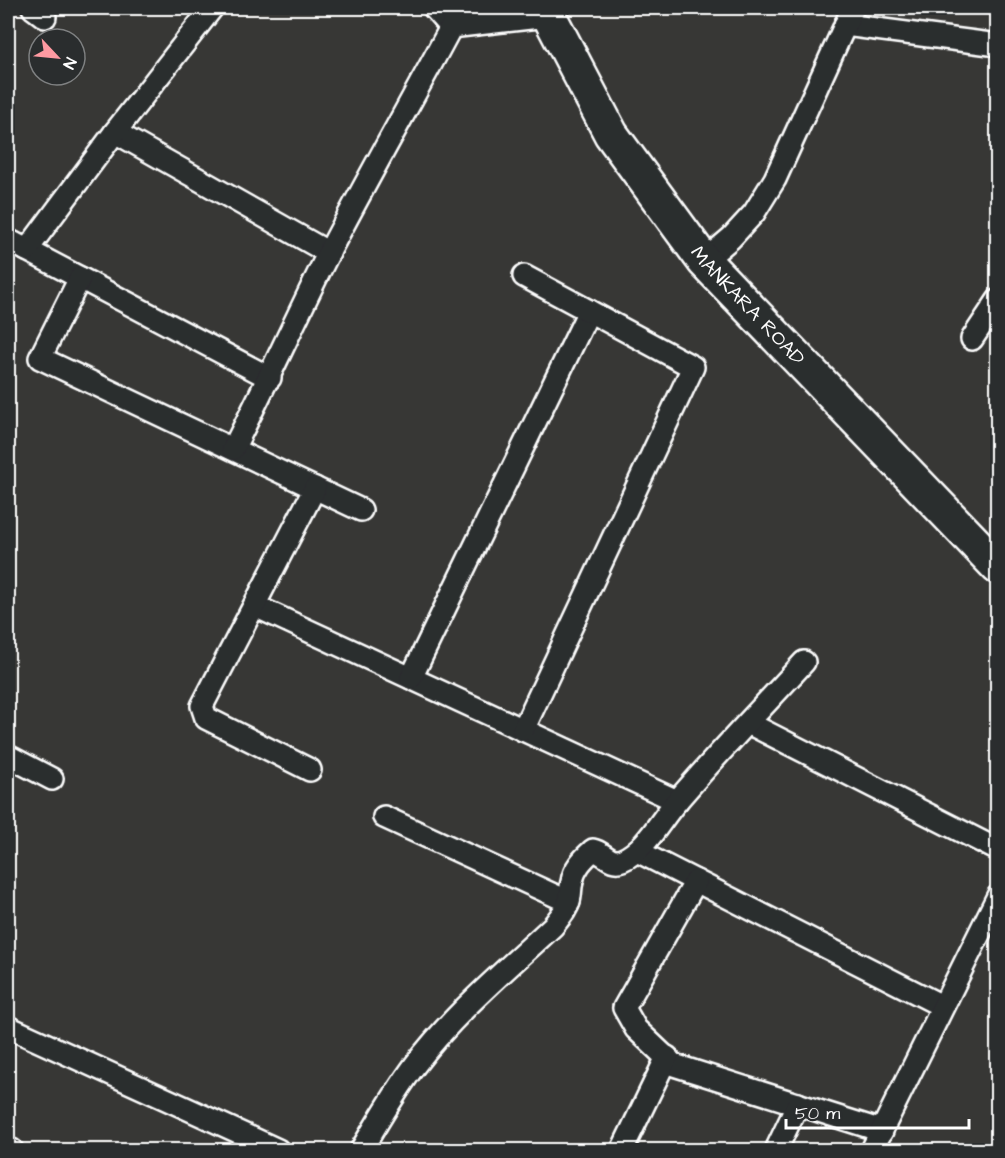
<svg xmlns="http://www.w3.org/2000/svg" width="1005" height="1158" font-family="'Architects Daughter',sans-serif">
  <style>
    .lines { fill: none; stroke-linecap: round; stroke-linejoin: round }
    .street-casing { stroke: #fff; stroke-width: 26 }
    .primary-casing { stroke: #fff; stroke-width: 38 }
    .street { stroke: #2a2d2e; stroke-width: 21 }
    .primary { stroke: #2a2d2e; stroke-width: 33 }
    .labels { text-anchor: middle; dominant-baseline: central; stroke-width: 4.5; stroke-linejoin: round; paint-order: stroke }
    .street-label { font-size: 20px; fill: #fff; stroke: #2a2d2e }
  </style>
  <rect width="100%" height="100%" fill="#373735"/>
  <filter id="ink" filterUnits="userSpaceOnUse"><feTurbulence type="fractalNoise" baseFrequency=".0167" numOctaves="2"/><feDisplacementMap in="SourceGraphic" scale="12" xChannelSelector="R" yChannelSelector="G"/><feConvolveMatrix kernelMatrix="1 2 1 2 8 2 1 2 1" color-interpolation-filters="sRGB"/></filter>
  <g filter="url(#ink)">
    <g class="lines">
      <g class="street-casing">
        <g id="street">
          <path d="M 33,8 L 45,17"/>
          <path d="M 434,8 L 451,27"/>
          <path d="M 845,25 L 998,45"/>
          <path d="M 115,132 L 329,253"/>
          <path d="M 8,240 L 270,378"/>
          <path d="M 27,250 L 115,132 L 212,8"/>
          <path d="M 704,261 L 731,238 L 754,213 L 775,179 L 853,8"/>
          <path d="M 80,278 L 40,358 L 361,510"/>
          <path d="M 972,339 L 998,300"/>
          <path d="M 233,449 C 266,385 295,320 327,256 C 367,179 410,104 451,27 L 548,16"/>
          <path d="M 255,606 L 677,801"/>
          <path d="M 411,678 L 589,311"/>
          <path d="M 748,723 L 998,850"/>
          <path d="M 523,730 L 693,367 L 524,276"/>
          <path d="M 8,756 L 52,779"/>
          <path d="M 310,770 L 206,718 L 202,706 L 315,488"/>
          <path d="M 384,817 L 569,902"/>
          <path d="M 637,851 L 942,1006"/>
          <path d="M 696,881 L 624,1008 L 636,1029 L 674,1065 L 882,1131"/>
          <path d="M 8,1027 L 278,1150"/>
          <path d="M 8,1149 L 12,1150"/>
          <path d="M 361,1150 C 378,1122 395,1092 415,1065 C 454,1013 506,970 553,926 C 559,918 567,910 569,901 C 571,895 570,888 572,882 C 574,868 583,859 593,850 C 604,852 610,865 622,860 C 646,850 660,820 677,801 C 718,753 762,708 804,662"/>
          <path d="M 622,1150 L 667,1057"/>
          <path d="M 776,1150 L 798,1104"/>
          <path d="M 872,1150 L 998,896"/>
        </g>
      </g>
      <g class="primary-casing">
        <g id="primary">
          <path id="s1" d="M 545,8 L 611,134 L 704,261 L 998,567"/>
        </g>
      </g>
      <use href="#street" class="street"/>
      <use href="#primary" class="primary"/>
    </g>
  </g>
  <g class="labels">
    <g class="street-label">
      <text stroke="none"><textPath href="#s1" startOffset="362">MANKARA ROAD</textPath></text>
    </g>
  </g>
  <rect width="1005" height="1158" fill="none" stroke="#2a2d2e" stroke-width="30"/>
  <rect x="15" y="15" width="975" height="1128" fill="none" stroke="#fff" stroke-width="2" filter="url(#ink)"/>
  <g transform="translate(57 57) rotate(116)"><circle r="28" fill="#2a2d2e" stroke="#7f8182" stroke-width="1.5"/>
  <path d="M0-4.5L10 22L0 15L-10 22Z" fill="#ff9aa2"/>
  <text y="-9" font-size="16" font-weight="bold" text-anchor="middle" fill="#ffffff">N</text>
  </g>
  <path d="M786 1119v9h183v-9" fill="none" stroke="#ffffff" stroke-width="3"/>
  <text x="795" y="1119" font-size="18" fill="#ffffff" stroke="#2a2d2e" stroke-width="4.5" paint-order="stroke">50 m</text>
</svg>
